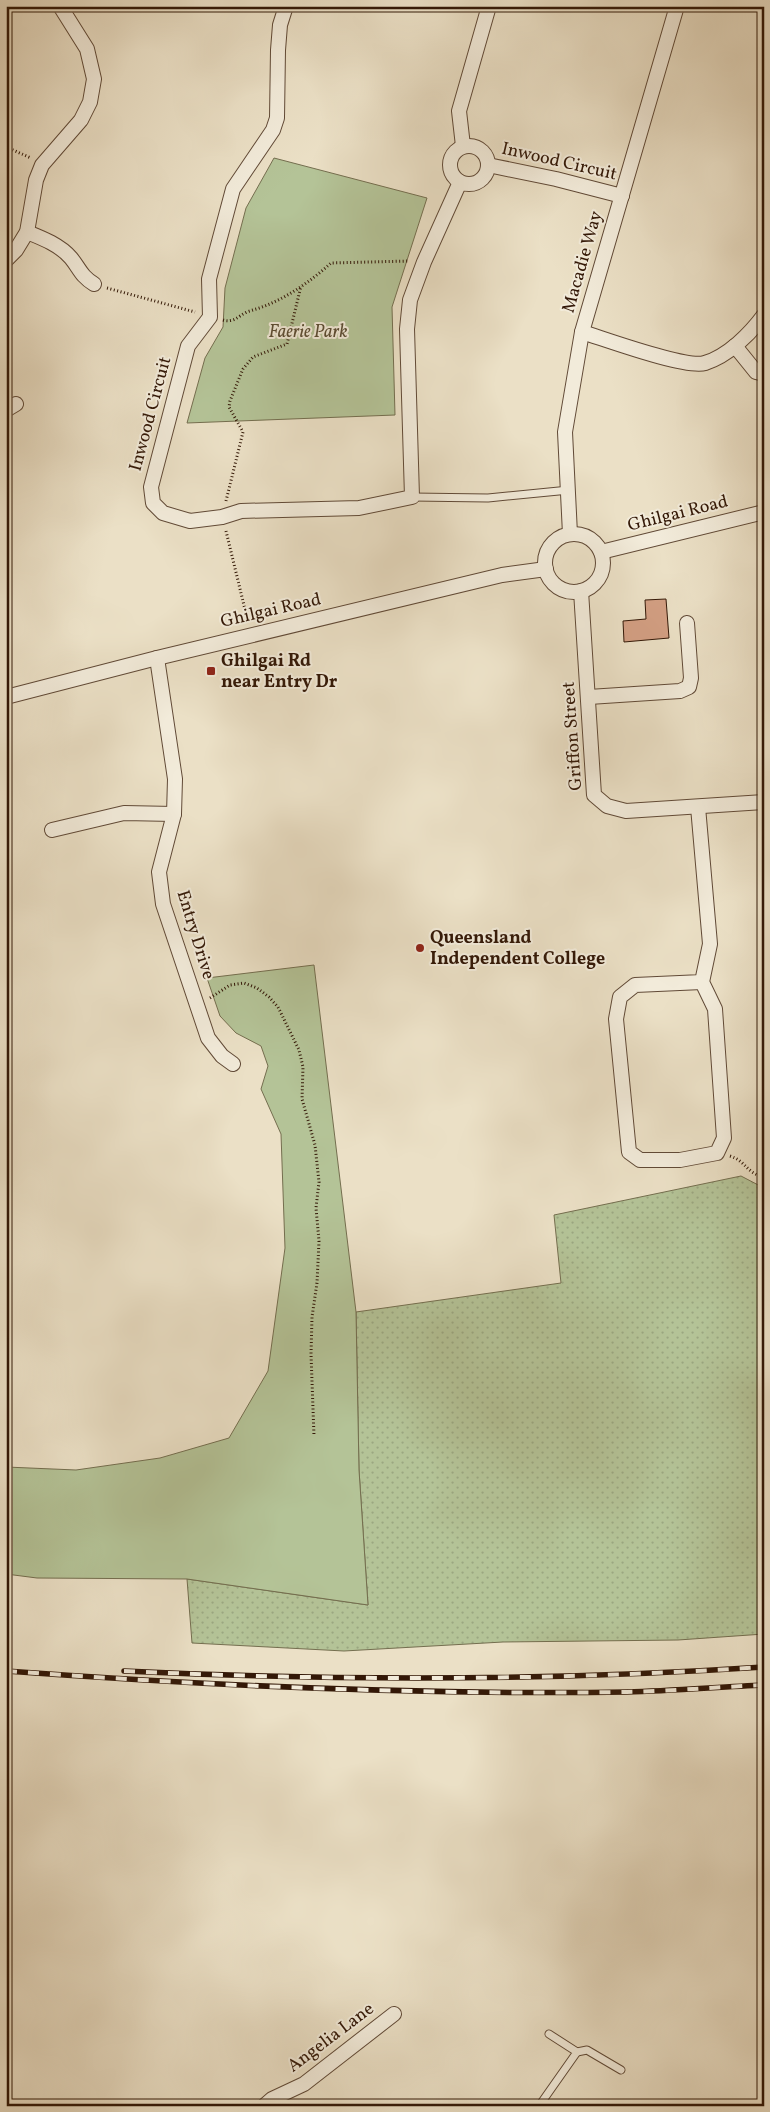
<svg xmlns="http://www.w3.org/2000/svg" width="770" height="2112" font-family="Vollkorn,serif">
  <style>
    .grass { fill: url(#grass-dots); stroke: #746e4f }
    .green { fill: #b4c397; stroke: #746e4f }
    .building { fill: #d39f83; stroke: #331807 }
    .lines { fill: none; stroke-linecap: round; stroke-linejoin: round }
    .lane-casing { stroke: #614a37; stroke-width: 9 }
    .street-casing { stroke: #614a37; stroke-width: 16 }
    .path { stroke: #331807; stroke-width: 3; stroke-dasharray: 1 2.5; stroke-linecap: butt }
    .lane { stroke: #f2ebda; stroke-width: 7 }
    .street { stroke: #f2ebda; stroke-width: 14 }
    .rail-casing { stroke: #331807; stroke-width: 5.5 }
    .rail { stroke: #f2ebda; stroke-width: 4; stroke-dasharray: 11; stroke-linecap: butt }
    .poi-dot { fill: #8f2418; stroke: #f2ebda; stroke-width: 2 }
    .labels { text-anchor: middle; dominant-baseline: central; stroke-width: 4; stroke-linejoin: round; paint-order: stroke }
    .street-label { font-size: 18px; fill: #331807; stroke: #f2ebda }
    .park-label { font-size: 18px; font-style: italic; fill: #5a4b32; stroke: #f2ebda }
    .poi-label { font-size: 18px; font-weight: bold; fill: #331807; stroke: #f2ebda; text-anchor: start }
  </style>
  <defs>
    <pattern id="grass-dots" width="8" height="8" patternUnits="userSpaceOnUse" patternTransform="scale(1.25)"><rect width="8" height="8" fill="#b4c397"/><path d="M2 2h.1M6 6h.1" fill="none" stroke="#9ba781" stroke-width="1.8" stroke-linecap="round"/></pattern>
  </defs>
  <rect width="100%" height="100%" fill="#ebe0c6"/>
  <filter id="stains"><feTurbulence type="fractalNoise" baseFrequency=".004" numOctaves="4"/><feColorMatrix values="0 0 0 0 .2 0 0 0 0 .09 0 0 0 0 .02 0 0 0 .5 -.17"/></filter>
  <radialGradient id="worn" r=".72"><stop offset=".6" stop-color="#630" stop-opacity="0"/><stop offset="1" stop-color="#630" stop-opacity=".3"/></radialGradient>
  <path class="grass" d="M 741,1176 L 764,1188 L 764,1634 L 678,1640 L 503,1642 L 344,1651 L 192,1643 L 187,1579 L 368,1605 L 359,1470 L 356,1312 L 561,1283 L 554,1215 Z"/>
  <g class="green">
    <path d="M 274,158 L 427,198 L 392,307 L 395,415 L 187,423 L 205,358 L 223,327 L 225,288 L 246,208 Z"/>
    <path d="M 314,965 L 356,1312 L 359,1470 L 368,1605 L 187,1579 L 37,1578 L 6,1574 L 6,1467 L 76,1470 L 160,1458 L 229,1438 L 268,1371 L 285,1248 L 281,1134 L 261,1089 L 268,1066 L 261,1046 L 236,1033 L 220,1016 L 207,978 Z"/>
  </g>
  <path class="building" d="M 666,599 L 669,638 L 624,642 L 623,621 L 646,619 L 645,600 Z"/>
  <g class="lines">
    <g class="lane-casing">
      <g id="lane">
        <path d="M 412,497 L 488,498 L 569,490"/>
        <path d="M 577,2052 L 587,2050 L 621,2070"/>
        <path d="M 539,2106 L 577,2052 L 549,2034"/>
      </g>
    </g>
    <g class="street-casing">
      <g id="street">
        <path d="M 286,6 L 280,25 L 278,50 L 277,118 L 273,130 L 233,189 L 209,279 L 210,317 L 188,346 L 151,487 L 153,503 L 163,513 L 190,521 L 222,517 L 241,511 L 359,508 L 412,497 L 407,329 L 410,300 L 424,262 L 460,182"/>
        <circle cx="469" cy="165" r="19"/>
        <path d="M 463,146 L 459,111 L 489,6"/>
        <path d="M 488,165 L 556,179 L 622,196"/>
        <path d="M 27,232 C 42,238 60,245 71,258 C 80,269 81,276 94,284"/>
        <path d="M 6,260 L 16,250 L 27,232 L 36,180 L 42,165 L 81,120 L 90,102 L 94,79 L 87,49 L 60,6"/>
        <path d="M 582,332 C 605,339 686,369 705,363 C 728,356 750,334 764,315"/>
        <path d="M 735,346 L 756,372 L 764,374"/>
        <path d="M 6,410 L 16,404"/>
        <path d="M 570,534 L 565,432 L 582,332 L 677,6"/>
        <circle cx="574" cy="563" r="29"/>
        <path d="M 601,552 L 764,512"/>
        <path d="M 581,591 L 594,795 L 607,806 L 626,811 L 764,802"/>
        <path d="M 157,658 L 175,779 L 174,814 L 159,872 L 163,904 L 208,1038 L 222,1056 L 233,1064"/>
        <path d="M 6,697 L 157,658 L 502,575 L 546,569"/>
        <path d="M 589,697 L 680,691 L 689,687 L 691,678 L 687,623"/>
        <path d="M 698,807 L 710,944 L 702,982 L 715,1009 L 724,1138 L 717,1153 L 680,1160 L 640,1160 L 629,1152 L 616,1019 L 620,997 L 635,985 L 702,982"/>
        <path d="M 52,830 L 124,813 L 174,814"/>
        <path d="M 264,2106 L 272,2099 L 304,2084 L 394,2014"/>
      </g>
    </g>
    <g class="path">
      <path d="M 6,147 L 31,158"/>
      <path d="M 107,288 L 195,312"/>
      <path d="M 223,320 C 234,323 238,316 247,312 C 252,310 257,309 262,307 C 287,298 311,281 331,263 L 409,261"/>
      <path d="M 226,501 L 243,432 L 229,407 L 230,401 L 243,369 L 253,357 L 287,344 L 301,286"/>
      <path d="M 226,531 L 248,622"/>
      <path d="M 210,998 L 230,985 L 244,983 L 257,988 L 269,997 L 278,1007 L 299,1050 L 303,1067 L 302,1099 L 315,1145 L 319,1182 L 316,1208 L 319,1241 L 317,1283 L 312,1317 L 311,1354 L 314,1436"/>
      <path d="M 730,1156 C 746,1161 746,1173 764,1177"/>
    </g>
    <use href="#lane" class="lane"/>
    <use href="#street" class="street"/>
    <g class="rail-casing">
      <g id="rail">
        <path d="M 6,1671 C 213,1686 420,1695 627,1692 C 672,1691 718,1687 764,1685"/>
        <path d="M 124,1671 C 337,1681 550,1681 764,1667"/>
      </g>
    </g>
    <use href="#rail" class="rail"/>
  </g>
  <g class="poi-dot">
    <rect x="206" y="666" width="10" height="10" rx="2.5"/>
    <circle cx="420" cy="948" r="5"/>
  </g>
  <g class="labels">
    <g class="street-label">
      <text transform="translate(559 162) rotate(13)">Inwood Circuit</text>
      <text transform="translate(583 262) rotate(-74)">Macadie Way</text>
      <text transform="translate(151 414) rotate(-75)">Inwood Circuit</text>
      <text transform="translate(678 514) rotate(-14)">Ghilgai Road</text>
      <text transform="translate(271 611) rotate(-13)">Ghilgai Road</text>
      <text transform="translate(573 736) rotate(-94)">Griffon Street</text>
      <text transform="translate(195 935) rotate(73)">Entry Drive</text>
      <text transform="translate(331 2038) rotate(-37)">Angelia Lane</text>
    </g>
    <g class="park-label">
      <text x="308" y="332">Faerie Park</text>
    </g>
    <g class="poi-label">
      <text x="221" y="661">Ghilgai Rd<tspan x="221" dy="21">near Entry Dr</tspan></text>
      <text x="430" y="938">Queensland<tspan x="430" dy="21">Independent College</tspan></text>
    </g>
  </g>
  <rect width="770" height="2112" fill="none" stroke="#ebe0c6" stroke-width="25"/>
  <rect x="8" y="8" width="755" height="2097" fill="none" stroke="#331807" stroke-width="2.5"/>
  <rect x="12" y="12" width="745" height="2087" fill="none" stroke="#331807"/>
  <rect width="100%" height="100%" filter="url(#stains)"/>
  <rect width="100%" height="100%" fill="url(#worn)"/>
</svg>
